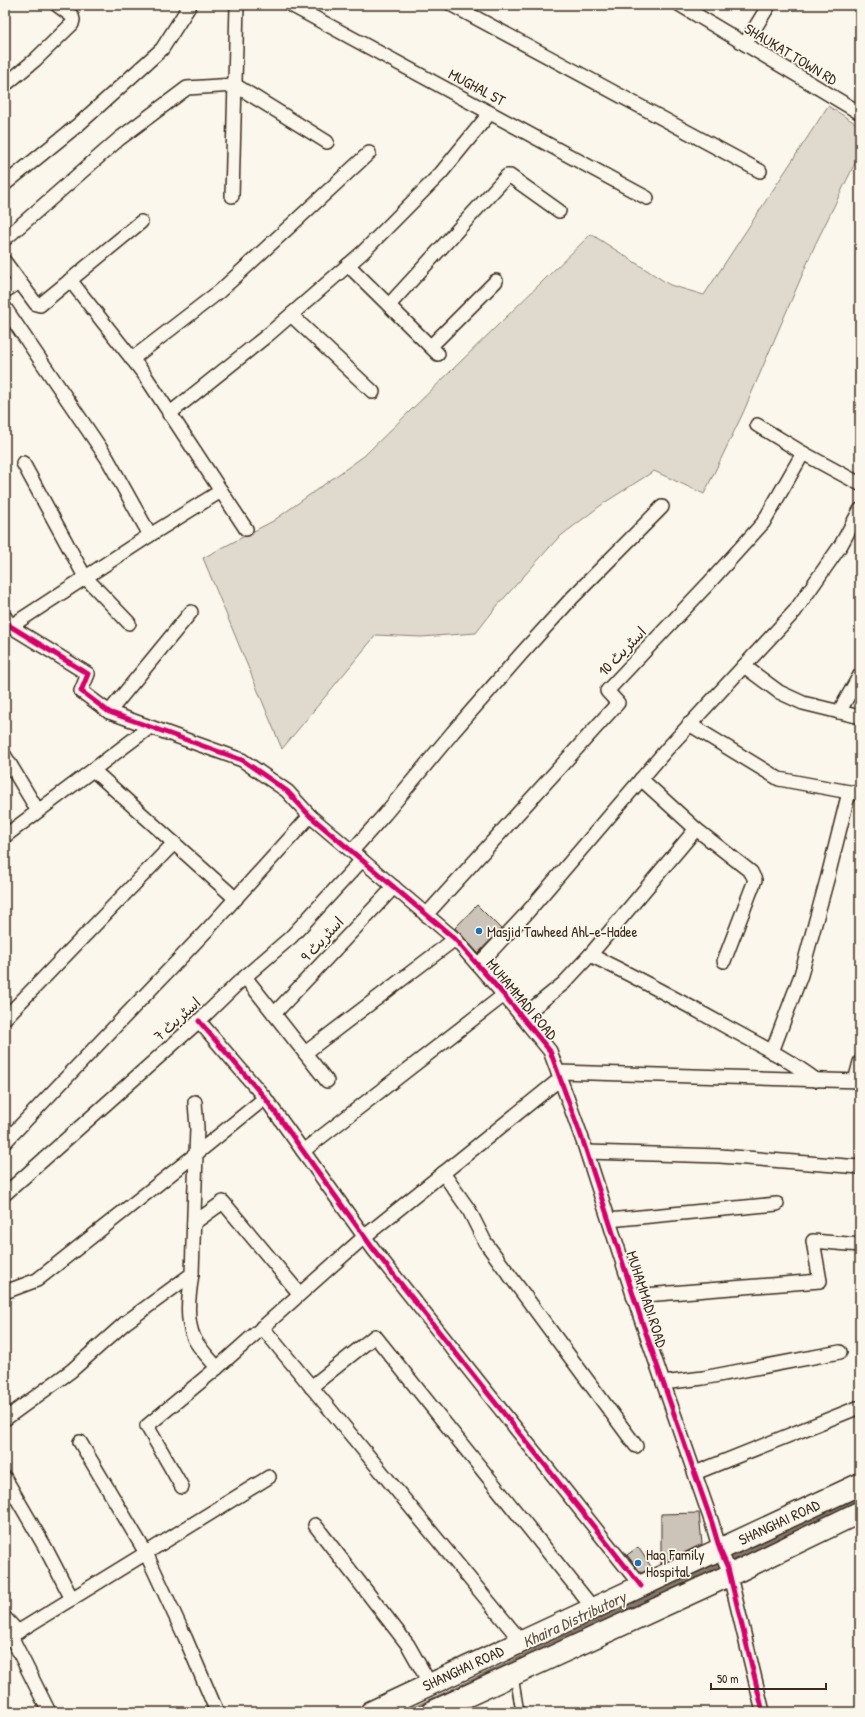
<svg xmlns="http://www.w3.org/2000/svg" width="865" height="1717" font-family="'Patrick Hand','Playpen Sans Arabic',sans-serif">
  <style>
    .green { fill: #dfd9ce; stroke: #8d8276 }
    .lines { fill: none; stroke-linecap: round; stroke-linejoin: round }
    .stream { stroke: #85796d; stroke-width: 4.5 }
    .building { fill: #ccc4b9; stroke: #3b2a1e }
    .service-casing { stroke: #3b2a1e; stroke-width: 10 }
    .minor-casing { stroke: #3b2a1e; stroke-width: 16 }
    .primary-casing { stroke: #3b2a1e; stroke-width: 24 }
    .service { stroke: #fbf7ec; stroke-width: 7 }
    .minor { stroke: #fbf7ec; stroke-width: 13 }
    .primary { stroke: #fbf7ec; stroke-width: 21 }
    .cycleway-casing { stroke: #fbf7ec; stroke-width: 8 }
    .cycleway { stroke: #d6006c; stroke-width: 5 }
    .poi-dot { fill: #1f6fb2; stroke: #fbf7ec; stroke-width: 1.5 }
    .labels { text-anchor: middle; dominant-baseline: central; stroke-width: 3.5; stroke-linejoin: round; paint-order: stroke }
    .street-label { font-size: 15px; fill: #3b2a1e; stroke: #fbf7ec }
    .poi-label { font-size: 15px; fill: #3b2a1e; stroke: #fbf7ec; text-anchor: start }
    .water-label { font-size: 16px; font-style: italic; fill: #605246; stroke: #fbf7ec }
  </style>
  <rect width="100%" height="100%" fill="#fbf7ec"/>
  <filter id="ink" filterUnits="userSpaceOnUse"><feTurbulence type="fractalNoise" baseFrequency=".025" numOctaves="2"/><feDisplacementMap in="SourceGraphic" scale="8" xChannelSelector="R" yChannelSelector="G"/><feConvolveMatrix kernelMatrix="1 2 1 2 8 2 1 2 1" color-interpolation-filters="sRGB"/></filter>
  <g filter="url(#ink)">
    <path class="green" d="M 828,106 L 860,126 L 860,153 L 815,245 L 743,413 L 704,494 L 654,471 L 604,503 L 558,538 L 497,606 L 476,633 L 421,637 L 376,635 L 282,749 L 203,558 L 273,521 L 364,456 L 591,234 L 670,285 L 704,295 Z"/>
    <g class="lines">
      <path class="stream" d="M 407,1712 L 860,1498"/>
    </g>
    <g class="building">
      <path d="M 477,905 L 501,929 L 478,953 L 455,928 Z"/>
      <path d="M 699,1513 L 702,1544 L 671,1559 L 670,1557 L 661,1564 L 661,1514 Z"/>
      <path d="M 638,1547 L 652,1568 L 641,1573 L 627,1555 Z"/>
    </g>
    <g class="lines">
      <g class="service-casing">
        <path id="service" d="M 514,1676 L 520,1712"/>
      </g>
      <g class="minor-casing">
        <g id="minor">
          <path d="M 291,5 L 647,198"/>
          <path d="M 452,5 L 760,171"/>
          <path d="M 680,5 L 860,113"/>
          <path d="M 745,44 L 769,5"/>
          <path d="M 5,85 L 35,60 L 72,24 L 73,20 L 72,16 L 57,5"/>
          <path d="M 5,184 L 79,124 L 162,49 L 190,5"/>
          <path d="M 232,196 L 237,5"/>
          <path d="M 5,239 L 119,139 L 187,88 L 235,85 L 327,142"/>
          <path d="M 5,262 L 36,304 L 40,305 L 141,222"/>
          <path d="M 348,265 L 438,354"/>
          <path d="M 70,280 L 144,374 L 246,529"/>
          <path d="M 5,291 L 19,282"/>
          <path d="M 389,305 L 507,176 L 510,176 L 559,211"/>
          <path d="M 5,308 L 107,458 L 150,535"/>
          <path d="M 291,315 L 373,392"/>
          <path d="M 431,346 L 496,281"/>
          <path d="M 132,359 L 220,291 L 369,153"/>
          <path d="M 169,414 L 269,334 L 363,252 L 441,173 L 490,113"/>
          <path d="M 757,425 L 803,453 L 860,484"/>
          <path d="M 23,463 L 85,577 L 129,623"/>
          <path d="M 5,617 L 10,626 L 88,674 L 81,691 L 109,712 L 242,760 L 287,791 L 310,816 L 455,939 L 504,995 L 550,1051 L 584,1144 L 641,1319 L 712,1523 L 720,1550 L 728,1568 L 763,1712"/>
          <path d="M 5,630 L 150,535 L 221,491"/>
          <path d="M 744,666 L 779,692 L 803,703 L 860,717"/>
          <path d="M 109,712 L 191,612"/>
          <path d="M 839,712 L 860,675"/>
          <path d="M 689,724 L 779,779 L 860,794"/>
          <path d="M 5,756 L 38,811"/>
          <path d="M 93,770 L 236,899"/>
          <path d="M 641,779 L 696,829 L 751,872 L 755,880 L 724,961"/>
          <path d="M 5,836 L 150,727"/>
          <path d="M 352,851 L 385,814 L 453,732 L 522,653 L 572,598 L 662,507"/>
          <path d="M 426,915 L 618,703 L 607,691 L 708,584 L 763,523 L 803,453"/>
          <path d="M 590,955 C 636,977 680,1001 725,1026 C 756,1043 788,1059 816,1080"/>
          <path d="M 478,965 L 525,915 L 667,749 L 795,611 L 841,545 L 860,510"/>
          <path d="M 245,977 L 327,1081"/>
          <path d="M 274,1014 L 394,887"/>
          <path d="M 522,1017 L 564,983 L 590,955 L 696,829"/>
          <path d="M 5,1018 L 174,843"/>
          <path d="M 199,1021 L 265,1098 L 374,1250 L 641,1586"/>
          <path d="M 772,1052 L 801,975 L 828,876 L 849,792"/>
          <path d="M 305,1053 L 455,939"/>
          <path d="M 558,1072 L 860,1081"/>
          <path d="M 855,1081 L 860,1062"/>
          <path d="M 5,1142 L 208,929 L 310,816"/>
          <path d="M 303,1151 L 504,995"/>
          <path d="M 587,1152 L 720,1156 L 860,1167"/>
          <path d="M 443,1173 L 469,1210 L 485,1242 L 636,1446"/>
          <path d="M 5,1194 L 199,1021 L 238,983 L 291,937 L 362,860"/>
          <path d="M 609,1220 L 777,1204"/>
          <path d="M 194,1223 L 223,1202 L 299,1293"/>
          <path d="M 192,1274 C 189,1295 185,1318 194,1338 C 199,1349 210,1358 217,1368 L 364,1237 L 560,1079"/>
          <path d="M 5,1292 L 37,1280 L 196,1154 L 197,1128 L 195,1102"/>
          <path d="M 633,1296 L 820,1281 L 813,1241 L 860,1245"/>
          <path d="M 262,1327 L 521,1641"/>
          <path d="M 663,1383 L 703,1378 L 840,1352"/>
          <path d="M 311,1387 L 375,1336 L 593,1608"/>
          <path d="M 5,1419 L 71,1371 L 125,1323 L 192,1274 L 196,1154 L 265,1098"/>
          <path d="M 80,1442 L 146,1553 L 269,1477"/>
          <path d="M 695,1473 L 857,1408"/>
          <path d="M 5,1478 L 45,1547 L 72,1599"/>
          <path d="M 182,1487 L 147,1426 L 217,1368"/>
          <path d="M 315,1525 L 408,1645 L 430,1684"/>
          <path d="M 5,1618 L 18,1632"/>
          <path d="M 11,1636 L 146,1553 L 185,1637 L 217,1712"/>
          <path d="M 5,1640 L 11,1636 L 49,1712"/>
        </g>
      </g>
      <g class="primary-casing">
        <g id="primary">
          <path d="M 371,1712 L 860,1484"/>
          <path d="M 432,1712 L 730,1575 L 860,1512"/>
        </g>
      </g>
      <use href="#service" class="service"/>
      <use href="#minor" class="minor"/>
      <use href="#primary" class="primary"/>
      <g class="cycleway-casing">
        <g id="cycleway">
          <path d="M 5,617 L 10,626 L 88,674 L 81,691 L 109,712 L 242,760 L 287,791 L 310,816 L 455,939 L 504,995 L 550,1051 L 584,1144 L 641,1319 L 712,1523 L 720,1550 L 728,1568 L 763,1712"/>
          <path d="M 199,1021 L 265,1098 L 374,1250 L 641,1586"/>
        </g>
      </g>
      <use href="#cycleway" class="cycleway"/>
    </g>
  </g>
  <g class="poi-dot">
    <circle cx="479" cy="931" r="4"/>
    <circle cx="638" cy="1563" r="4"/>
  </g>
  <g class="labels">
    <g class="street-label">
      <text transform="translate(791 54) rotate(31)">SHAUKAT TOWN RD</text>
      <text transform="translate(477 87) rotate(28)">MUGHAL ST</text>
      <text transform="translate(622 651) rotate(-46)">اسٹریٹ 10</text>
      <text transform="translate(322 939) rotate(-47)">اسٹریٹ 9</text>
      <text transform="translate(522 999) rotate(50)">MUHAMMADI ROAD</text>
      <text transform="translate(177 1019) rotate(-42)">اسٹریٹ 7</text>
      <text transform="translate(647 1299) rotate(72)">MUHAMMADI ROAD</text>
      <text transform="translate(779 1522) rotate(-25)">SHANGHAI ROAD</text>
      <text transform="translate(463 1668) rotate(-25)">SHANGHAI ROAD</text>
    </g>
    <g class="poi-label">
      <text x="487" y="931">Masjid Tawheed Ahl-e-Hadee</text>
      <text x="646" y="1554">Haq Family<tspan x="646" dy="17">Hospital</tspan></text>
    </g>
    <g class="water-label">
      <text transform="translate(574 1619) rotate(-25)">Khaira Distributory</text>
    </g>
  </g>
  <rect width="865" height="1717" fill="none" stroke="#fbf7ec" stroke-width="20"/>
  <rect x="10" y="10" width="845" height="1697" fill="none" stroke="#3b2a1e" stroke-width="1.5" filter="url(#ink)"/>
  <path d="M711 1683v6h115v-6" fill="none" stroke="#3b2a1e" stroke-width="2"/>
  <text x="717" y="1683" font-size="12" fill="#3b2a1e" stroke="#fbf7ec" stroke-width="3" paint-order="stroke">50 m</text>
</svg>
